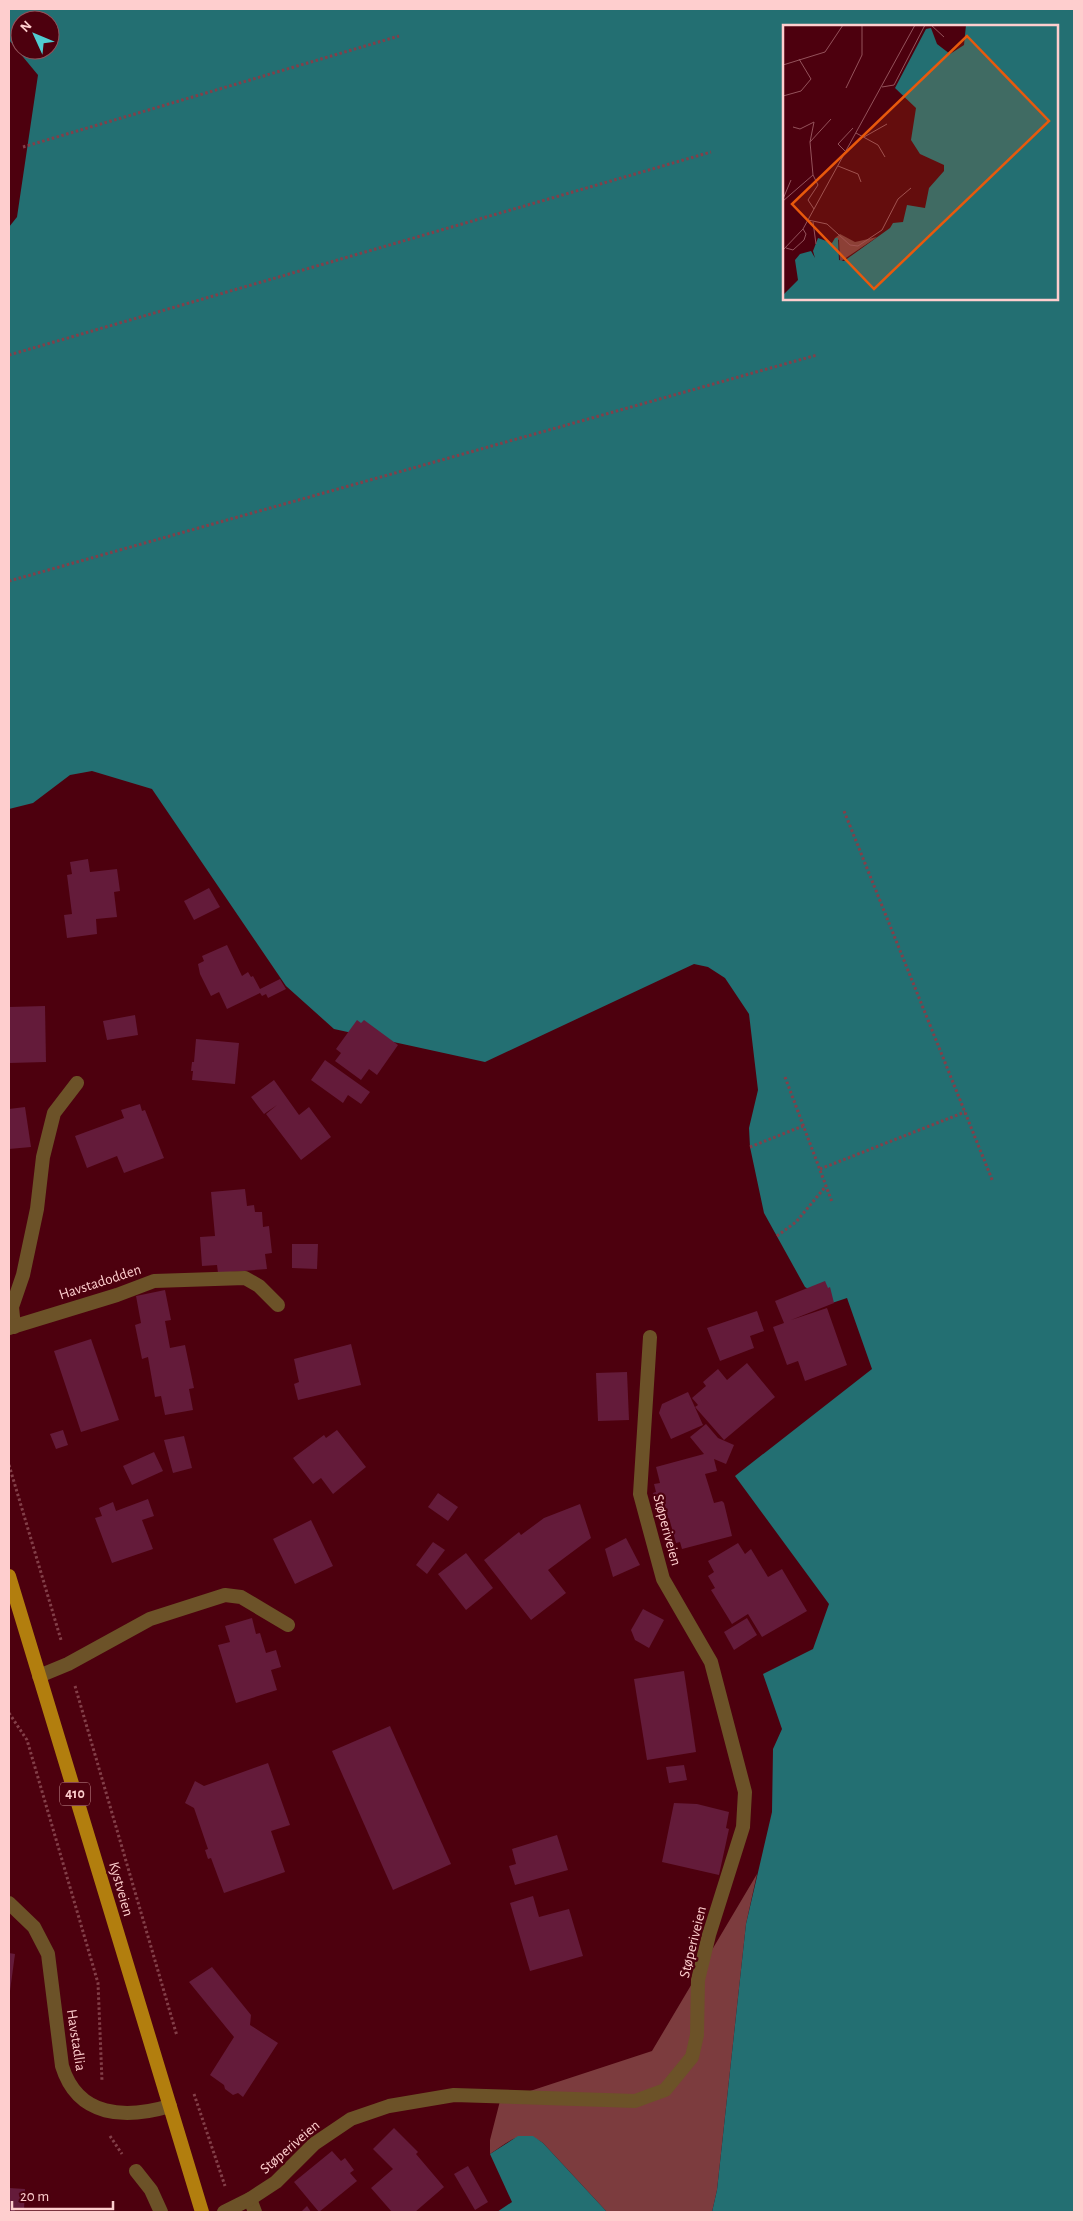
<svg xmlns="http://www.w3.org/2000/svg" width="1083" height="2221" font-family="'Alegreya Sans',sans-serif">
  <style>
    .forest { fill: #7c3c3e }
    .water { fill: #236f72; fill-rule: evenodd }
    .building { fill: #641b3a }
    .lines { fill: none; stroke-linecap: round; stroke-linejoin: round }
    .path { stroke: #833f49; stroke-width: 3; stroke-dasharray: 2.5 2.5; stroke-linecap: butt }
    .service { stroke: #6c5228; stroke-width: 14 }
    .minor { stroke: #6c5228; stroke-width: 14 }
    .primary { stroke: #b27e0e; stroke-width: 14 }
    .labels { text-anchor: middle; dominant-baseline: central; stroke-width: 4.5; stroke-linejoin: round; paint-order: stroke }
    .shield { fill: #4d000e; stroke: #c99094; stroke-width: 1 }
    .shield-label { font-size: 14px; font-weight: bold; fill: #fecece }
    .street-label { font-size: 15px; fill: #fecece; stroke: #4d000e }
    .inset-road { fill: none; stroke: #94525b; stroke-width: 1 }
    .view { fill: #e8590c; fill-opacity: 0.15; stroke: #e8590c; stroke-width: 2.5 }
    .inset-edge { fill: none; stroke: #fecece; stroke-width: 2.5 }
  </style>
  <rect width="100%" height="100%" fill="#4d000e"/>
  <path class="forest" d="M 757,1874 L 746,1924 L 717,2190 L 712,2212 L 607,2212 L 543,2143 C 521,2128 510,2141 490,2154 L 490,2140 L 500,2101 L 652,2051 Z"/>
  <g class="water">
    <path d="M 9,9 L 1074,9 L 1074,2212 L 712,2212 L 717,2190 L 746,1924 L 772,1812 L 773,1749 L 782,1729 L 763,1674 L 813,1649 L 829,1604 L 735,1476 L 872,1369 L 847,1298 L 832,1303 L 805,1287 L 764,1213 L 750,1147 L 749,1128 L 758,1090 L 749,1014 L 725,978 L 708,967 L 694,964 L 485,1062 L 334,1029 L 286,986 L 152,789 L 92,771 L 70,775 L 33,803 L 9,809 L 9,227 L 17,217 L 38,75 L 9,40 ZM 20,20 L 50,20 L 50,50 L 20,50 ZM 784,26 L 1057,26 L 1057,299 L 784,299 Z"/>
    <path d="M 518,2136 L 533,2136 L 543,2143 L 607,2212 L 497,2212 L 512,2202 L 490,2154 Z"/>
  </g>
  <g class="building">
    <path d="M 88,859 L 90,872 L 117,869 L 120,891 L 114,892 L 117,917 L 96,919 L 97,934 L 67,938 L 64,915 L 72,914 L 67,875 L 72,874 L 70,862 Z"/>
    <path d="M 209,888 L 220,907 L 194,920 L 184,901 Z"/>
    <path d="M 227,945 L 242,976 L 248,972 L 251,977 L 253,976 L 260,989 L 280,979 L 286,989 L 268,998 L 266,994 L 262,996 L 260,993 L 227,1009 L 219,992 L 211,996 L 200,974 L 198,964 L 204,961 L 202,956 Z"/>
    <path d="M 45,1006 L 46,1062 L 9,1063 L 9,1007 Z"/>
    <path d="M 135,1015 L 138,1035 L 107,1040 L 103,1021 Z"/>
    <path d="M 357,1020 L 361,1023 L 364,1020 L 398,1045 L 377,1075 L 369,1069 L 361,1080 L 335,1061 L 341,1053 L 336,1049 Z"/>
    <path d="M 196,1039 L 239,1043 L 235,1084 L 192,1080 L 193,1071 L 191,1071 L 192,1062 L 194,1062 Z"/>
    <path d="M 325,1060 L 370,1092 L 361,1104 L 348,1095 L 343,1103 L 311,1080 Z"/>
    <path d="M 274,1080 L 299,1115 L 309,1107 L 331,1137 L 301,1160 L 266,1114 L 277,1105 L 264,1114 L 251,1097 Z"/>
    <path d="M 140,1104 L 142,1111 L 145,1110 L 164,1158 L 124,1173 L 117,1156 L 87,1168 L 75,1136 L 124,1118 L 121,1110 Z"/>
    <path d="M 25,1107 L 31,1147 L 9,1149 L 9,1109 Z"/>
    <path d="M 245,1189 L 247,1206 L 254,1205 L 255,1212 L 262,1212 L 263,1227 L 269,1226 L 272,1253 L 265,1254 L 267,1269 L 218,1273 L 217,1265 L 202,1266 L 200,1237 L 215,1236 L 211,1192 Z"/>
    <path d="M 292,1244 L 318,1244 L 317,1269 L 292,1268 Z"/>
    <path d="M 825,1281 L 828,1288 L 830,1287 L 834,1303 L 791,1320 L 827,1308 L 847,1365 L 805,1381 L 798,1361 L 787,1365 L 773,1327 L 784,1323 L 775,1301 Z"/>
    <path d="M 165,1290 L 171,1320 L 165,1321 L 170,1348 L 185,1345 L 194,1388 L 189,1389 L 193,1410 L 165,1415 L 161,1396 L 155,1397 L 148,1357 L 142,1359 L 135,1325 L 141,1323 L 136,1296 Z"/>
    <path d="M 757,1311 L 764,1331 L 750,1336 L 754,1348 L 720,1361 L 707,1328 Z"/>
    <path d="M 91,1339 L 119,1420 L 81,1432 L 54,1351 Z"/>
    <path d="M 351,1344 L 361,1385 L 298,1400 L 294,1384 L 299,1382 L 294,1359 Z"/>
    <path d="M 747,1363 L 775,1397 L 724,1440 L 695,1407 L 698,1405 L 692,1398 L 706,1386 L 703,1382 L 718,1369 L 727,1380 Z"/>
    <path d="M 627,1372 L 629,1420 L 598,1421 L 596,1373 Z"/>
    <path d="M 688,1392 L 703,1425 L 671,1439 L 659,1413 L 662,1404 Z"/>
    <path d="M 706,1424 L 718,1438 L 734,1445 L 726,1464 L 714,1459 L 717,1471 L 705,1474 L 714,1503 L 722,1501 L 724,1503 L 732,1536 L 682,1549 L 680,1542 L 676,1543 L 669,1518 L 660,1520 L 653,1493 L 656,1492 L 654,1484 L 660,1483 L 656,1467 L 704,1454 L 690,1437 Z"/>
    <path d="M 63,1430 L 68,1445 L 56,1449 L 50,1434 Z"/>
    <path d="M 337,1430 L 366,1467 L 333,1494 L 321,1478 L 313,1484 L 293,1458 L 324,1435 L 326,1438 Z"/>
    <path d="M 184,1436 L 192,1468 L 173,1473 L 164,1440 Z"/>
    <path d="M 154,1452 L 163,1471 L 132,1485 L 123,1466 Z"/>
    <path d="M 438,1493 L 458,1507 L 448,1521 L 428,1507 Z"/>
    <path d="M 148,1499 L 154,1516 L 142,1520 L 153,1549 L 112,1563 L 95,1518 L 102,1516 L 99,1508 L 113,1502 L 116,1511 Z"/>
    <path d="M 580,1504 L 591,1538 L 548,1570 L 566,1593 L 531,1620 L 484,1560 L 519,1532 L 521,1535 L 544,1518 Z"/>
    <path d="M 311,1520 L 333,1566 L 295,1584 L 273,1539 Z"/>
    <path d="M 626,1538 L 640,1565 L 613,1577 L 605,1549 Z"/>
    <path d="M 433,1542 L 445,1550 L 427,1574 L 416,1565 Z"/>
    <path d="M 738,1543 L 745,1554 L 751,1549 L 768,1577 L 782,1569 L 807,1611 L 762,1637 L 748,1614 L 732,1624 L 711,1590 L 715,1588 L 708,1576 L 714,1572 L 708,1561 Z"/>
    <path d="M 466,1553 L 493,1588 L 466,1610 L 438,1574 Z"/>
    <path d="M 643,1609 L 664,1620 L 649,1648 L 635,1640 L 631,1630 Z"/>
    <path d="M 252,1618 L 256,1634 L 260,1633 L 266,1653 L 276,1650 L 281,1667 L 271,1670 L 277,1690 L 236,1703 L 218,1645 L 230,1642 L 225,1626 Z"/>
    <path d="M 747,1618 L 757,1635 L 734,1650 L 724,1632 Z"/>
    <path d="M 684,1671 L 696,1752 L 647,1760 L 634,1679 Z"/>
    <path d="M 390,1726 L 451,1864 L 393,1890 L 332,1751 Z"/>
    <path d="M 268,1763 L 290,1825 L 271,1831 L 285,1872 L 224,1893 L 211,1858 L 208,1859 L 205,1850 L 208,1849 L 194,1808 L 185,1803 L 195,1781 L 204,1786 Z"/>
    <path d="M 684,1765 L 687,1780 L 669,1783 L 666,1767 Z"/>
    <path d="M 674,1803 L 697,1804 L 729,1812 L 726,1828 L 729,1829 L 719,1875 L 662,1862 Z"/>
    <path d="M 557,1835 L 568,1870 L 515,1885 L 509,1866 L 516,1864 L 512,1849 Z"/>
    <path d="M 533,1896 L 539,1917 L 569,1909 L 583,1956 L 530,1971 L 510,1903 Z"/>
    <path d="M 9,1953 L 15,1954 L 10,1991 L 9,1991 Z"/>
    <path d="M 212,1967 L 251,2015 L 250,2025 L 278,2043 L 243,2097 L 238,2093 L 233,2095 L 225,2089 L 224,2085 L 210,2075 L 234,2037 L 189,1982 Z"/>
    <path d="M 394,2128 L 418,2152 L 416,2154 L 444,2187 L 415,2212 L 392,2212 L 371,2188 L 393,2169 L 373,2149 Z"/>
    <path d="M 332,2151 L 341,2161 L 345,2158 L 354,2170 L 350,2173 L 357,2181 L 319,2212 L 294,2182 Z"/>
    <path d="M 468,2166 L 488,2202 L 475,2210 L 454,2174 Z"/>
    <path d="M 9,2188 L 25,2189 L 24,2210 L 15,2210 L 14,2212 L 9,2212 Z"/>
    <path d="M 307,2206 L 311,2212 L 301,2212 Z"/>
  </g>
  <g class="lines">
    <g class="path">
      <path d="M 23,147 L 399,36"/>
      <path d="M 9,355 L 711,152"/>
      <path d="M 9,581 L 817,355"/>
      <path d="M 844,811 L 993,1182"/>
      <path d="M 785,1077 L 832,1202"/>
      <path d="M 750,1147 L 803,1126"/>
      <path d="M 820,1169 L 965,1112"/>
      <path d="M 777,1236 L 796,1222 L 826,1186"/>
      <path d="M 9,1465 L 61,1640"/>
      <path d="M 75,1686 L 177,2036"/>
      <path d="M 9,1713 L 27,1740 L 98,1983 L 102,2081"/>
      <path d="M 194,2094 L 225,2186"/>
      <path d="M 110,2136 L 122,2154"/>
    </g>
    <g class="service">
      <path d="M 136,2171 L 151,2190 L 161,2212"/>
      <path d="M 250,2199 L 255,2212"/>
    </g>
    <g class="minor">
      <path d="M 14,1327 L 12,1307 L 23,1275 L 37,1209 L 43,1157 L 54,1113 L 77,1083"/>
      <path d="M 9,1328 L 117,1295 L 154,1281 L 245,1278 L 259,1286 L 278,1305"/>
      <path d="M 39,1676 L 68,1664 L 150,1619 L 225,1595 L 241,1597 L 288,1625"/>
      <path d="M 9,1903 L 34,1927 L 48,1954 L 62,2066 C 78,2118 126,2119 170,2106"/>
      <path d="M 224,2212 L 250,2199 L 276,2182 L 314,2144 L 351,2119 L 389,2106 L 454,2095 L 635,2101 L 665,2090 L 692,2057 L 697,2035 L 698,1980 L 709,1935 L 743,1827 L 745,1792 L 711,1662 L 663,1579 L 640,1494 L 650,1337"/>
    </g>
    <path class="primary" d="M 9,1576 L 202,2212"/>
  </g>
  <g class="labels">
    <rect class="shield" x="60" y="1782.5" width="30" height="23" rx="4"/>
    <g class="shield-label">
      <text x="75" y="1794">410</text>
    </g>
    <g class="street-label">
      <text transform="translate(100 1282) rotate(-18)">Havstadodden</text>
      <text transform="translate(667 1530) rotate(75)">Støperiveien</text>
      <text transform="translate(121 1889) rotate(74)">Kystveien</text>
      <text transform="translate(693 1942) rotate(-76)">Støperiveien</text>
      <text transform="translate(76 2040) rotate(81)">Havstadlia</text>
      <text transform="translate(290 2147) rotate(-41)">Støperiveien</text>
    </g>
  </g>
  <g transform="translate(783 25)">
    <rect width="275" height="275" fill="#4d000e"/>
    <path d="M 57,209 L 72,217 L 94,212 L 57,237 L 56,215 L 52,213 Z" fill="#7c3c3e"/>
    <path d="M 183,0 L 275,0 L 275,275 L 0,275 L 0,270 L 15,255 L 12,235 L 17,229 L 28,226 L 32,233 L 30,226 L 35,213 L 49,218 L 52,213 L 55,213 L 56,235 L 61,236 L 107,203 L 110,198 L 120,197 L 124,180 L 142,183 L 146,163 L 161,146 L 161,140 L 137,129 L 128,115 L 133,83 L 112,63 L 143,4 L 148,3 L 154,19 L 167,29 L 181,20 Z" fill="#236f72"/>
    <path class="inset-road" d="M 148,0 L 161,12M 0,40 L 42,27 L 60,0M 99,62 L 111,60 L 142,0M 63,63 L 79,30 L 79,0M 0,71 L 18,66 L 28,54 L 16,34M 10,102 L 17,104 L 31,97 L 27,117 L 30,150 L 35,160 L 25,175 L 31,184M 73,108 L 95,120 L 102,132M 81,112 L 104,99M 27,117 L 48,94M 63,127 L 55,119 L 70,103M 55,141 L 75,149 L 78,157M 0,174 L 8,155M 0,176 L 30,150M 25,195 L 44,199 L 67,220 L 75,221 L 99,205 L 115,174 L 128,163M 30,197 L 33,219M 3,223 L 10,225 L 21,215 L 23,209 L 20,204M 0,225 L 20,204 L 132,0"/>
    <path class="view" d="M 184,11 L 266,96 L 91,264 L 9,179 Z"/>
    <rect width="275" height="275" class="inset-edge"/>
  </g>
  <rect width="1083" height="2221" fill="none" stroke="#fecece" stroke-width="20"/>
  <g transform="translate(35 35) rotate(314)"><circle r="24" fill="#4d000e" stroke="#94525b"/>
  <path d="M0-4L9 19L0 12L-9 19Z" fill="#51ccd1"/>
  <text y="-8" font-size="14" font-weight="bold" text-anchor="middle" fill="#fecece">N</text>
  </g>
  <path d="M12 2201v8h101v-8" fill="none" stroke="#fecece" stroke-width="2.5"/>
  <text x="20" y="2201" font-size="15" fill="#fecece" stroke="#4d000e" stroke-width="4" paint-order="stroke">20 m</text>
</svg>
